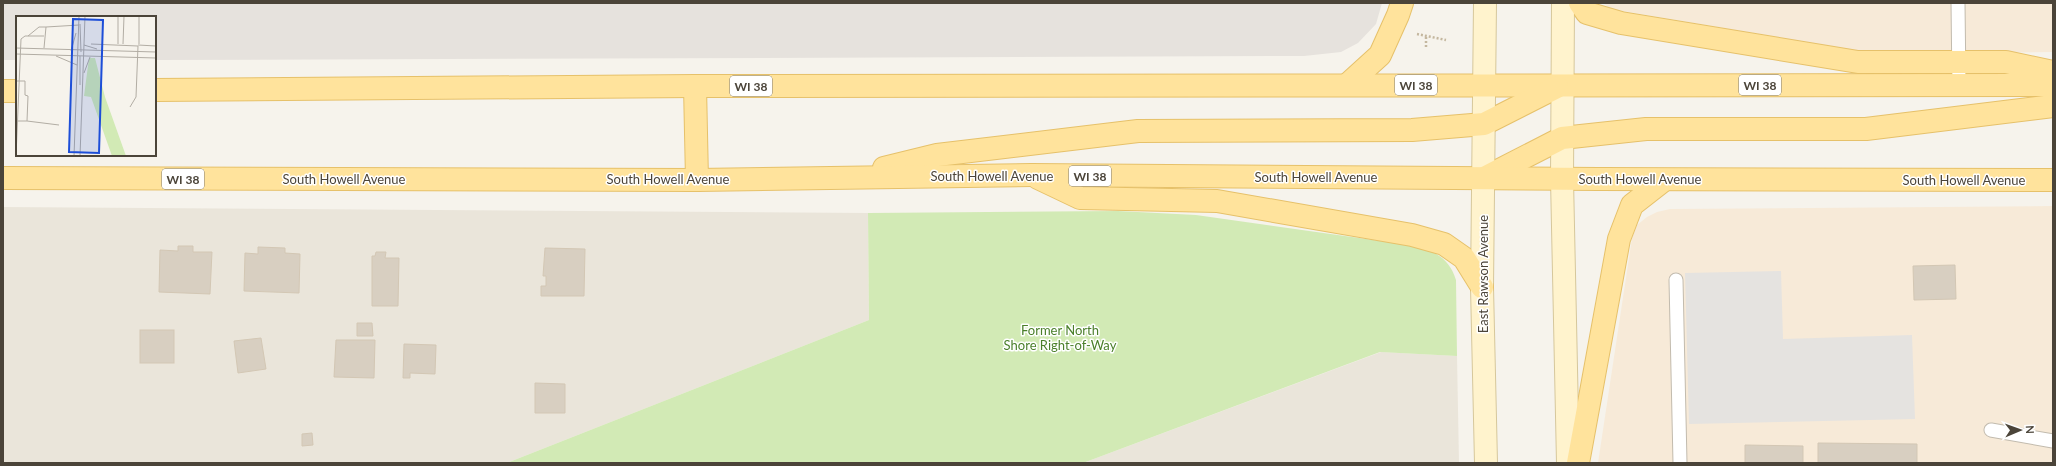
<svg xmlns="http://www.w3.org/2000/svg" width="2056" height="466" font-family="Lato,sans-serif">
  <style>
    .residential { fill: #eae5da }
    .commercial { fill: #f7ead8 }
    .industrial { fill: #e6e2dd }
    .green { fill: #d2eab5 }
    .parking { fill: #e5e3e0 }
    .building { fill: #d8cfc1; stroke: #d3c7b4 }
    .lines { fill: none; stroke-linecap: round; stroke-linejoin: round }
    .service-casing { stroke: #c2bbae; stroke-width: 15 }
    .secondary-casing { stroke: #d6c79b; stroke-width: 24 }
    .primary-casing { stroke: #e6c16a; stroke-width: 24 }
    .path { stroke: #c4b79f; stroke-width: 2.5; stroke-dasharray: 2 2; stroke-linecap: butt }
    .service { stroke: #fff; stroke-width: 13 }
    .secondary { stroke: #fff3cd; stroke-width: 22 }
    .primary { stroke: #ffe39c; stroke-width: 22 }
    .labels { text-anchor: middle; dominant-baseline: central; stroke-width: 3; stroke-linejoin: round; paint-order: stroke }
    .shield { fill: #fff; stroke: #817c74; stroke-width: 1 }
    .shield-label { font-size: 12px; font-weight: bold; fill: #4b4439 }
    .street-label { font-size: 13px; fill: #4b4439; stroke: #fff }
    .park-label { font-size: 13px; fill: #4a7f2a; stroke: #fff }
    .inset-road { fill: none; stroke: #b2ada4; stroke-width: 1 }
    .view { fill: #1d4ed8; fill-opacity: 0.15; stroke: #1d4ed8; stroke-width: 2 }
    .inset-edge { fill: none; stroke: #4b4439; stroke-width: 2 }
  </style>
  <rect width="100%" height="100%" fill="#f6f3ec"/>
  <g class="residential">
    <path d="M 3,207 L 868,213 L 869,320 L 507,463 L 3,463 Z"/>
    <path d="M 1381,352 L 1457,356 L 1459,463 L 1083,463 Z"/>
  </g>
  <g class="commercial">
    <path d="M 1603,3 L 2053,3 L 2053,52 L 1878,54 L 1611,9 Z"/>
    <path d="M 2053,206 L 2053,463 L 1598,463 L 1632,238 L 1637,225 L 1647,217 L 1657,212 L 1670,209 Z"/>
  </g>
  <path class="industrial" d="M 3,3 L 1382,3 L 1376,24 L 1358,43 L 1341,52 L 1304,56 L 155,60 L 155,17 L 17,17 L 17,60 L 3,60 Z"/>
  <path class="green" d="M 1118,211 L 1196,215 L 1423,247 C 1440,255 1450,261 1456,280 L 1457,356 L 1380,352 L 1083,463 L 507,463 L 869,320 L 868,213 Z"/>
  <path class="parking" d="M 1781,271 L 1783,339 L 1912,335 L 1915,419 L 1689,424 L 1685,273 Z"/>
  <g class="building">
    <path d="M 178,246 L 193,246 L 193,252 L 212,252 L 210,294 L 159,292 L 160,250 L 178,251 Z"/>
    <path d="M 258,247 L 285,248 L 285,253 L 300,254 L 299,293 L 244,291 L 245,253 L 258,254 Z"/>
    <path d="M 545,248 L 585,249 L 584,296 L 541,296 L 541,286 L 546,286 L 546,276 L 543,276 Z"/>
    <path d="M 376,252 L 386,252 L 385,258 L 399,258 L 398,306 L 372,306 L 372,256 L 375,256 Z"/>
    <path d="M 1955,265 L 1956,299 L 1914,300 L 1913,266 Z"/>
    <path d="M 357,323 L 372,323 L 373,336 L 357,336 Z"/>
    <rect x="140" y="330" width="34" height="33"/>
    <path d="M 261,338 L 266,369 L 238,373 L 234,341 Z"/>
    <path d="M 336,340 L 375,340 L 374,378 L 334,377 Z"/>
    <path d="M 404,344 L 436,345 L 435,374 L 410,373 L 410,378 L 403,378 Z"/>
    <path d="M 535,383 L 565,384 L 565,413 L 535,413 Z"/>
    <path d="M 312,433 L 313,445 L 302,446 L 302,434 Z"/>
    <path d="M 1818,443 L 1917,444 L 1917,463 L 1818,463 Z"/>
    <path d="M 1745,445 L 1803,446 L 1803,463 L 1745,463 Z"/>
  </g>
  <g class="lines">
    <g class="service-casing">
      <g id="service">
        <path d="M 1958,3 L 1959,86"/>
        <path d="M 1676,280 L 1680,463"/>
        <path d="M 1991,430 L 2053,441"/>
      </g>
    </g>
    <g class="secondary-casing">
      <g id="secondary">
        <path d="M 1485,3 L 1482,287 L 1486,463"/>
        <path d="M 1563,3 L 1562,179 L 1568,463"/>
      </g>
    </g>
    <g class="primary-casing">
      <g id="primary">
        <path d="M 1580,3 L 1587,13 L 1621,23 L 1858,62 L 2006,62 L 2053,72"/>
        <path d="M 1347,85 L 1380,55 L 1398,15 L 1402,3"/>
        <path d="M 695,86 L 697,180"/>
        <path d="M 155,90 L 695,86 L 2053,85"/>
        <path d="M 3,91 L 17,91"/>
        <path d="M 884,168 L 937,155 L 1138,131 L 1412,130 L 1484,124 L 1557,87"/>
        <path d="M 1486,177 L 1562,138 L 1646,129 L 1866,129 L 2053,106"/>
        <path d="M 3,178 L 697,180 L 1031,175 L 1599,179 L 2053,180"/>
        <path d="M 1038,178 L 1080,198 L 1217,201 L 1412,235 L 1444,244 L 1464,258 L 1482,287"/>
        <path d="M 1578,463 L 1619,239 L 1632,205 L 1664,180"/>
      </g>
    </g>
    <g class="path">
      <path d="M 1417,34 L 1446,40"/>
      <path d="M 1426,47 L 1426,36"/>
    </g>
    <use href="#service" class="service"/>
    <use href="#secondary" class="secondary"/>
    <use href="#primary" class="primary"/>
  </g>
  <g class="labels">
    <g class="shield">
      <rect x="1395" y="75" width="42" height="20" rx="3"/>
      <rect x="1739" y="75" width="42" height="20" rx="3"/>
      <rect x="730" y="76" width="42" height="20" rx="3"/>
      <rect x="1069" y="166" width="42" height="20" rx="3"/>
      <rect x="162" y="169" width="42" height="20" rx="3"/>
    </g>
    <g class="shield-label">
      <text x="1416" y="85">WI 38</text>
      <text x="1760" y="85">WI 38</text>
      <text x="751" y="86">WI 38</text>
      <text x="1090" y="176">WI 38</text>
      <text x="183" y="179">WI 38</text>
    </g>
    <g class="street-label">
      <text x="992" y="176">South Howell Avenue</text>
      <text x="1316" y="177">South Howell Avenue</text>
      <text x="344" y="179">South Howell Avenue</text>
      <text x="668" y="179">South Howell Avenue</text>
      <text x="1640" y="179">South Howell Avenue</text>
      <text x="1964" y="180">South Howell Avenue</text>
      <text transform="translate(1483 274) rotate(-90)">East Rawson Avenue</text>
    </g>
    <g class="park-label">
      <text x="1060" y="330">Former North<tspan x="1060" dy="15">Shore Right-of-Way</tspan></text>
    </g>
  </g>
  <g transform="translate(16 16)">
    <rect width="140" height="140" fill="#f6f3ec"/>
    <path d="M 73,42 L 79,42 L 89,81 L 110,140 L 96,140 L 75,81 L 68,80 Z" fill="#d2eab5"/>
    <path class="inset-road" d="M 64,8 L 65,36M 12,20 L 23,11 L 30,11M 75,28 L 122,30 L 120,81 L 114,91M 102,28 L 102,0M 107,28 L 108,0M 123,28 L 123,0M 68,29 L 81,33M 122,29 L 140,30M 0,32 L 140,36M 28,32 L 30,11 L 63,9M 55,35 L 60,17M 0,38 L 140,42M 40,40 L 61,49M 64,40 L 64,69M 68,57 L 74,41M 0,65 L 9,65 L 9,79 L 12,80 L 11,105 L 2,105M 11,105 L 43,109M 0,140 L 5,23 L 9,20 L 28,20M 58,140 L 63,0M 64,140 L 69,0"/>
    <path class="view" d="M 57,3 L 87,4 L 83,137 L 53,136 Z"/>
    <rect width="140" height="140" class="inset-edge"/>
  </g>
  <rect width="2056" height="466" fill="none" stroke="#4b4439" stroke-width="8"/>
  <g transform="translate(2020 430) rotate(88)" stroke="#ffffff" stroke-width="3" paint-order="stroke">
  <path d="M0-3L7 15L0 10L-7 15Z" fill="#4b4439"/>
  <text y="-6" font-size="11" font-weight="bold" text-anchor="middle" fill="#4b4439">N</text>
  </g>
</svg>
